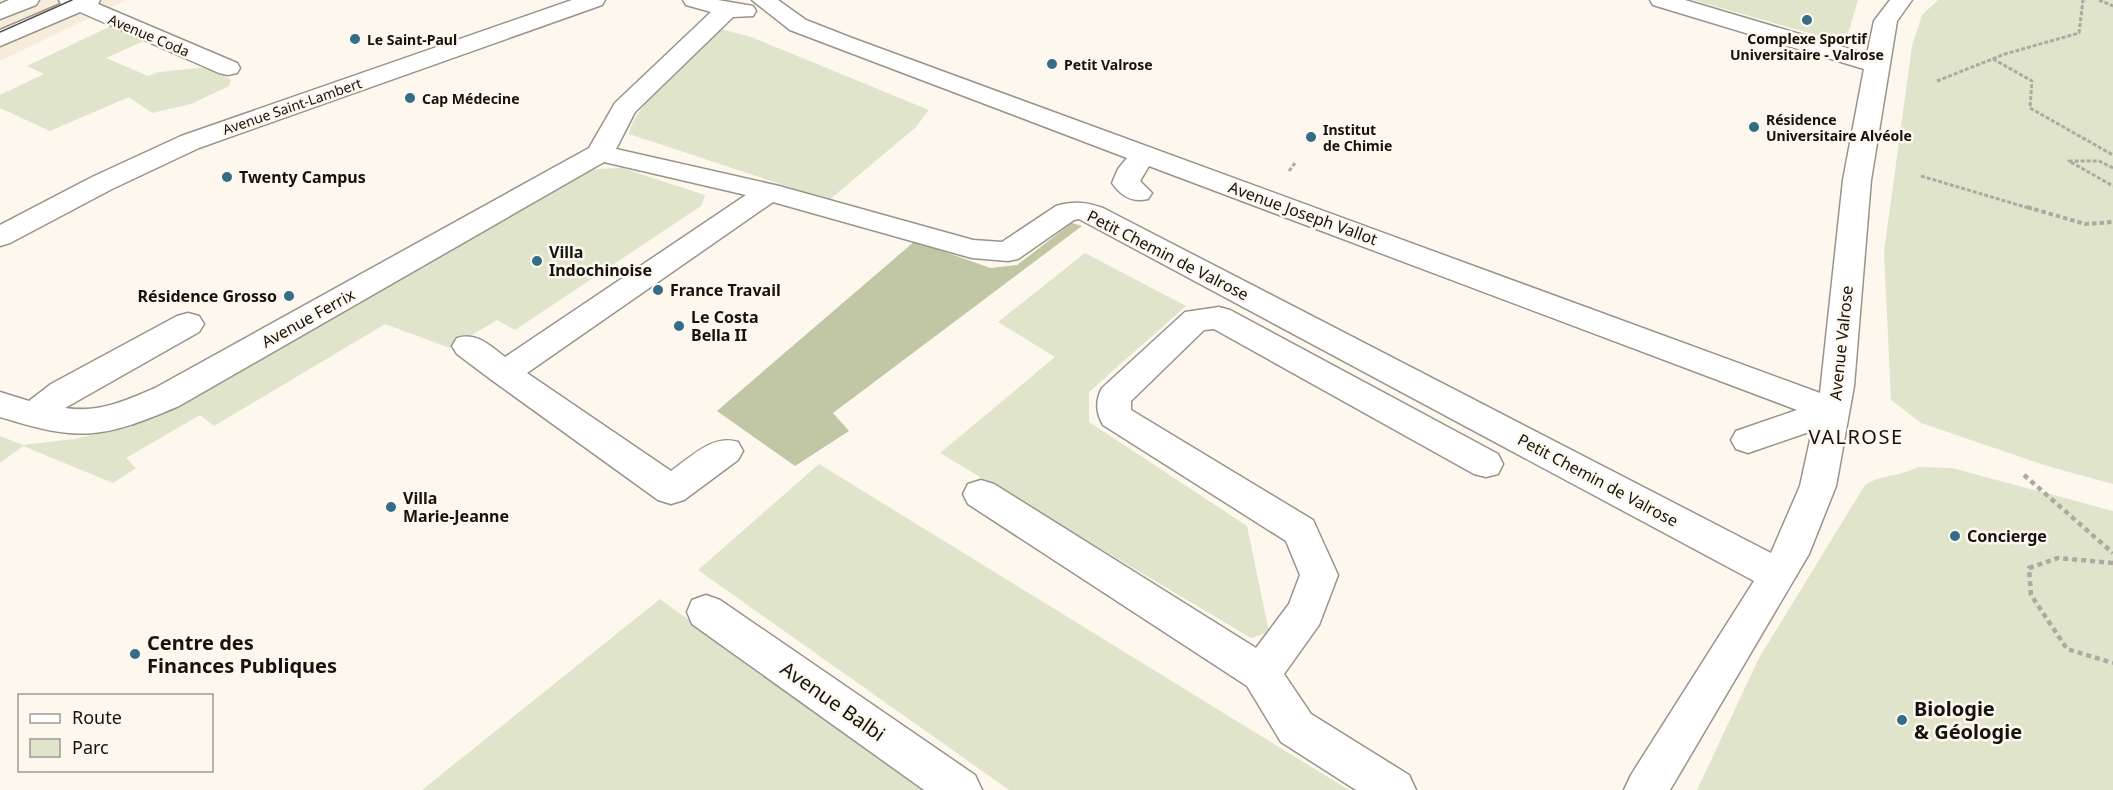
<svg xmlns="http://www.w3.org/2000/svg" width="2113" height="790" font-family="'Noto Sans',sans-serif">
  <style>
    .built { fill: #f7ebdb }
    .green { fill: #e0e4cb }
    .forest { fill: #c1c7a5 }
    .lines { fill: none; stroke-linecap: round; stroke-linejoin: round }
    .minor-casing { stroke: #9a938a; stroke-width: 3 }
    .path-far2 { stroke: #afa9a1; stroke-width: 3; stroke-dasharray: 4 2; stroke-linecap: butt }
    .path-far1 { stroke: #afa9a1; stroke-width: 4; stroke-dasharray: 4.5 3; stroke-linecap: butt }
    .path { stroke: #afa9a1; stroke-width: 4.5; stroke-dasharray: 5 4; stroke-linecap: butt }
    .minor { fill: #fff; fill-rule: evenodd }
    .tram { stroke: #524e49; stroke-width: 1.5 }
    .poi-dot { fill: #346d87; stroke: #fef7ed; stroke-width: 2 }
    .labels { text-anchor: middle; dominant-baseline: central; stroke-width: 5; stroke-linejoin: round; paint-order: stroke }
    .far-street-label { font-size: 14px; fill: #15120f; stroke: #fef7ed }
    .far-poi-label { font-size: 14px; font-weight: bold; fill: #15120f; stroke: #fef7ed; text-anchor: start }
    .poi-label { font-size: 16px; font-weight: bold; fill: #15120f; stroke: #fef7ed; text-anchor: start }
    .street-label { font-size: 16px; fill: #15120f; stroke: #fef7ed }
    .quarter-label { font-size: 20px; letter-spacing: 1.5px; fill: #15120f; stroke: #fef7ed }
    .near-poi-label { font-size: 20px; font-weight: bold; fill: #15120f; stroke: #fef7ed; text-anchor: start }
    .near-street-label { font-size: 20px; fill: #15120f; stroke: #fef7ed }
  </style>
  <rect width="100%" height="100%" fill="#fef7ed"/>
  <path class="built" d="M 0,0 L 126,0 L 0,61 Z"/>
  <g class="green">
    <path d="M 1693,0 L 1858,0 L 1847,37 L 1823,37 Z"/>
    <path d="M 1938,0 L 2113,0 L 2113,484 L 2047,466 L 1921,423 L 1891,400 L 1884,252 L 1912,46 L 1922,15 Z"/>
    <path d="M 109,27 L 144,41 L 106,58 L 148,76 L 159,72 L 209,67 L 231,80 L 229,86 L 191,104 L 152,113 L 129,97 L 50,131 L 0,108 L 0,95 L 44,74 L 27,66 Z"/>
    <path d="M 717,28 L 751,37 L 929,110 L 915,128 L 829,200 L 629,134 C 635,104 695,51 717,28 Z"/>
    <path d="M 622,168 L 705,195 L 701,206 L 515,330 L 497,320 L 450,348 L 385,324 L 214,426 L 200,415 L 126,458 L 136,468 L 113,483 L 23,446 L 0,463 L 0,436 L 23,445 L 74,439 L 105,432 L 156,413 L 581,174 L 597,169 Z"/>
    <path d="M 1085,253 L 1186,306 L 1089,392 L 1089,422 L 1247,526 L 1269,632 L 1251,638 L 940,453 L 1055,357 L 998,322 Z"/>
    <path d="M 819,464 L 1349,790 L 1009,790 L 698,570 Z"/>
    <path d="M 1918,467 L 1952,468 L 2113,511 L 2113,790 L 1697,790 L 1759,658 L 1865,485 C 1882,474 1899,477 1918,467 Z"/>
    <path d="M 660,599 L 921,790 L 422,790 Z"/>
  </g>
  <path class="forest" d="M 1072,223 L 1082,226 L 833,413 L 849,431 L 795,466 L 717,411 L 915,241 L 990,268 L 1017,265 Z"/>
  <g class="lines">
    <g class="minor-casing">
      <g id="minor">
        <path d="M 9,0 L 39,0 L 36,5 L 0,19 L 0,4 Z"/>
        <path d="M 59,0 L 100,0 L 98,4 L 237,63 L 240,68 L 237,73 L 228,75 L 219,73 L 80,12 L 0,46 L 0,30 L 61,4 Z"/>
        <path d="M 572,0 L 605,0 L 602,5 L 199,148 L 112,189 L 10,243 L 0,246 L 0,225 L 92,177 L 181,136 Z"/>
        <path d="M 683,0 L 718,0 L 753,6 L 756,11 L 753,16 L 733,17 L 635,112 L 616,149 L 779,186 L 973,240 L 1002,242 L 1056,206 C 1074,201 1086,202 1103,208 L 1771,553 L 1800,486 L 1812,431 L 1748,453 L 1736,449 L 1731,440 L 1736,431 L 1797,410 L 1149,166 L 1140,181 L 1152,193 L 1148,199 C 1132,203 1121,196 1112,183 L 1118,169 L 1127,158 L 790,30 L 752,0 L 778,0 L 806,20 L 852,38 L 1820,393 L 1843,180 L 1864,69 L 1653,5 L 1650,0 L 1685,0 L 1867,54 L 1874,21 L 1890,0 L 1912,0 L 1897,21 L 1871,180 L 1854,386 L 1836,486 L 1809,554 L 1670,790 L 1624,790 L 1631,775 L 1754,581 L 1079,219 L 1074,220 L 1018,259 L 1008,261 L 972,258 L 773,202 L 527,373 L 671,471 C 691,457 713,434 738,442 L 743,451 L 738,460 L 684,500 L 671,504 L 658,500 L 493,381 L 457,354 L 452,346 L 457,338 C 477,332 489,345 505,357 L 746,195 L 604,162 L 179,406 C 102,439 80,442 0,417 L 0,392 L 29,401 L 51,384 L 177,316 L 188,313 L 199,316 L 204,324 L 199,332 L 65,408 C 99,413 125,401 155,388 L 589,148 L 615,103 L 711,12 L 686,5 Z"/>
        <path d="M 1219,307 L 1230,310 L 1498,454 L 1503,464 L 1498,474 L 1486,477 L 1474,474 L 1214,329 L 1204,330 L 1131,401 L 1131,410 L 1313,520 L 1338,575 L 1319,625 L 1284,674 L 1311,714 L 1409,775 L 1416,790 L 1356,790 L 1281,742 L 1247,686 L 968,504 L 963,494 L 968,484 L 981,480 L 994,484 L 1256,648 L 1289,604 L 1300,575 L 1286,541 L 1103,425 C 1096,413 1095,401 1102,388 L 1185,312 Z"/>
        <path d="M 706,595 L 720,600 L 975,775 L 982,790 L 924,790 L 692,624 L 687,612 L 692,600 Z"/>
      </g>
    </g>
    <g class="path-far2">
      <path d="M 2099,0 L 2113,6"/>
      <path d="M 1993,59 L 2032,81 L 2030,108 L 2113,155"/>
      <path d="M 1937,81 L 2005,54 L 2079,33 L 2083,0 L 2086,0"/>
      <path d="M 2113,168 L 2099,161 L 2069,161 L 2113,186"/>
      <path d="M 1289,171 L 1295,163"/>
      <path d="M 1921,176 L 2032,209"/>
    </g>
    <path class="path-far1" d="M 2027,207 L 2085,224 L 2113,222"/>
    <g class="path">
      <path d="M 2024,475 L 2113,553"/>
      <path d="M 2113,563 L 2058,558 L 2029,568 L 2031,595 L 2067,649 L 2113,663"/>
    </g>
    <use href="#minor" class="minor"/>
    <path class="tram" d="M 0,32 L 72,0"/>
  </g>
  <g class="poi-dot">
    <circle cx="1807" cy="20" r="6"/>
    <circle cx="355" cy="39" r="6"/>
    <circle cx="1052" cy="64" r="6"/>
    <circle cx="410" cy="98" r="6"/>
    <circle cx="1754" cy="127" r="6"/>
    <circle cx="1311" cy="137" r="6"/>
    <circle cx="227" cy="177" r="6"/>
    <circle cx="537" cy="261" r="6"/>
    <circle cx="658" cy="290" r="6"/>
    <circle cx="289" cy="296" r="6"/>
    <circle cx="679" cy="326" r="6"/>
    <circle cx="391" cy="507" r="6"/>
    <circle cx="1955" cy="536" r="6"/>
    <circle cx="135" cy="654" r="6"/>
    <circle cx="1902" cy="720" r="6"/>
  </g>
  <g class="labels">
    <g class="far-street-label">
      <text transform="translate(149 35) rotate(23)">Avenue Coda</text>
      <text transform="translate(292 106) rotate(-19)">Avenue Saint-Lambert</text>
    </g>
    <g class="far-poi-label">
      <text x="1807" y="38" text-anchor="middle">Complexe Sportif<tspan x="1807" dy="16">Universitaire - Valrose</tspan></text>
      <text x="367" y="39">Le Saint-Paul</text>
      <text x="1064" y="64">Petit Valrose</text>
      <text x="422" y="98">Cap Médecine</text>
      <text x="1766" y="119">Résidence<tspan x="1766" dy="16">Universitaire Alvéole</tspan></text>
      <text x="1323" y="129">Institut<tspan x="1323" dy="16">de Chimie</tspan></text>
    </g>
    <g class="poi-label">
      <text x="239" y="177">Twenty Campus</text>
      <text x="549" y="252">Villa<tspan x="549" dy="18">Indochinoise</tspan></text>
      <text x="670" y="290">France Travail</text>
      <text x="277" y="296" text-anchor="end">Résidence Grosso</text>
      <text x="691" y="317">Le Costa<tspan x="691" dy="18">Bella II</tspan></text>
      <text x="403" y="498">Villa<tspan x="403" dy="18">Marie-Jeanne</tspan></text>
      <text x="1967" y="536">Concierge</text>
    </g>
    <g class="street-label">
      <text transform="translate(1303 213) rotate(20)">Avenue Joseph Vallot</text>
      <text transform="translate(1168 255) rotate(27)">Petit Chemin de Valrose</text>
      <text transform="translate(308 318) rotate(-29)">Avenue Ferrix</text>
      <text transform="translate(1841 343) rotate(-84)">Avenue Valrose</text>
      <text transform="translate(1598 480) rotate(28)">Petit Chemin de Valrose</text>
    </g>
    <g class="quarter-label">
      <text x="1856" y="436">VALROSE</text>
    </g>
    <g class="near-poi-label">
      <text x="147" y="642">Centre des<tspan x="147" dy="23">Finances Publiques</tspan></text>
      <text x="1914" y="708">Biologie<tspan x="1914" dy="23">&amp; Géologie</tspan></text>
    </g>
    <g class="near-street-label">
      <text transform="translate(833 701) rotate(35)">Avenue Balbi</text>
    </g>
  </g>
  <rect x="18" y="694" width="195" height="78" fill="#fef7ed" stroke="#a19b94" stroke-width="1.5"/>
  <rect x="30" y="714" width="30" height="9" fill="#ffffff" stroke="#a19b94" stroke-width="1.5"/>
  <text x="72" y="724" font-size="18" fill="#15120f">Route</text>
  <rect x="30" y="739" width="30" height="18" fill="#e0e4cb" stroke="#a19b94" stroke-width="1.5"/>
  <text x="72" y="754" font-size="18" fill="#15120f">Parc</text>
</svg>
